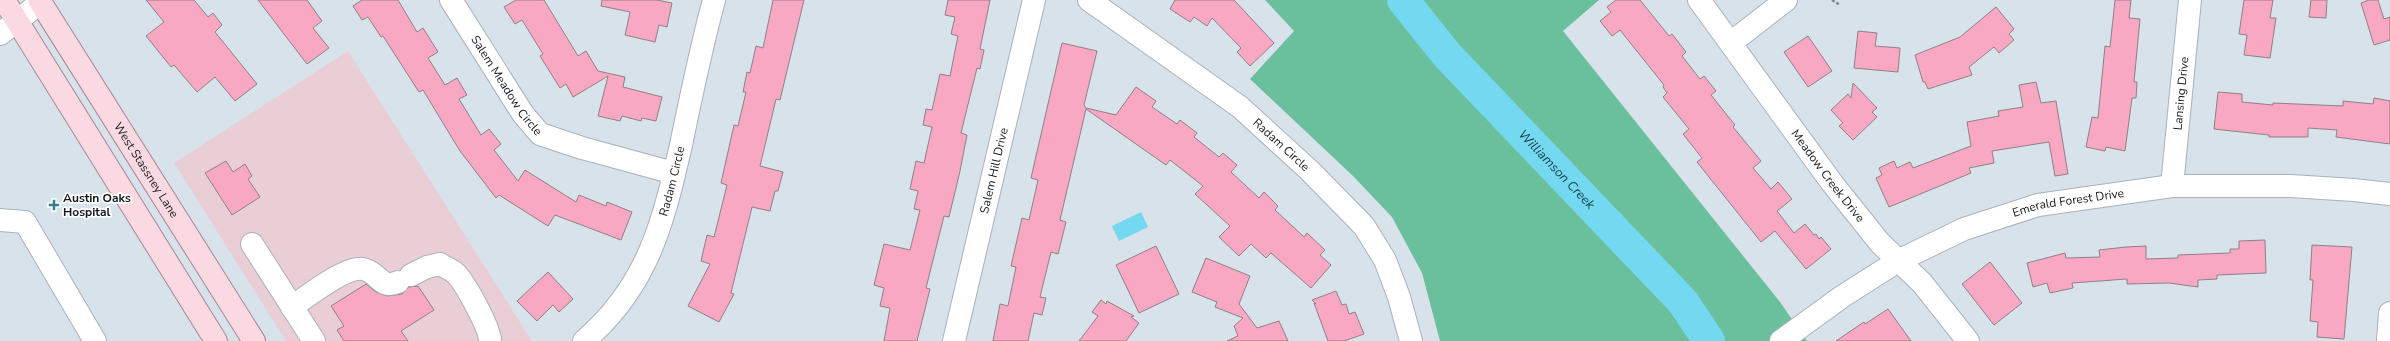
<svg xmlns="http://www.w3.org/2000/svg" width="2390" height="341" font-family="'Nunito Sans',sans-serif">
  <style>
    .commercial { fill: #e9cfd5 }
    .forest { fill: #6ac09c }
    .water { fill: #74d9f0 }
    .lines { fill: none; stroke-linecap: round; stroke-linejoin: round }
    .river { stroke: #74d9f0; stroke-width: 32 }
    .building { fill: #f8a8c2; stroke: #8e8185 }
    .minor-casing { stroke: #a9b2bb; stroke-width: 24 }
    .major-casing { stroke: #a88690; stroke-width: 24 }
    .path { stroke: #80878d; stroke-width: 2.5; stroke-dasharray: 3 2; stroke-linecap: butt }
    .minor { stroke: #fff; stroke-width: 22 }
    .major { stroke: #fad9e2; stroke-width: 22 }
    .poi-dot { fill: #387f88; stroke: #fff; stroke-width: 1.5 }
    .labels { text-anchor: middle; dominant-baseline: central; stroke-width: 3.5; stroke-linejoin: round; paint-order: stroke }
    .street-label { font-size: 12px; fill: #15191c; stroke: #fff }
    .poi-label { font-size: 12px; font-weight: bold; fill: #15191c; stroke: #fff; text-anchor: start }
    .water-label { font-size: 13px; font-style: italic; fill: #16444e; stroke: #fff }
  </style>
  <rect width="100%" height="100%" fill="#d8e2eb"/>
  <path class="commercial" d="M 348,51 L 532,341 L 286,341 L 174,163 Z"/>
  <path class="forest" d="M 1265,0 L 1599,0 L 1563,31 L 1780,302 L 1807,341 L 1440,341 L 1422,273 L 1392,217 L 1353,176 L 1250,79 L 1294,31 Z"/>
  <path class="water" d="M 1141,212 L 1148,227 L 1119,241 L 1112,226 Z"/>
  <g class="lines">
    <path class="river" id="s1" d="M 1403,0 L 1447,55 L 1683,302 L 1709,341"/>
  </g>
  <g class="building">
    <path d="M 146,0 L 194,0 L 208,17 L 213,13 L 222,25 L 215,32 L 257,84 L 235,101 L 215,77 L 197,92 L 174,65 L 171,67 L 146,36 L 164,22 Z"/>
    <path d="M 258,0 L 307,0 L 322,21 L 313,28 L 329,48 L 307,64 Z"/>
    <path d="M 362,0 L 398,0 L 417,32 L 423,28 L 438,52 L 428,58 L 445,85 L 457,78 L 467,95 L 459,99 L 481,135 L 489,129 L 501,144 L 494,150 L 518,181 L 525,170 L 576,202 L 579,195 L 606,206 L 607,202 L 632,212 L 621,240 L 555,215 L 548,226 L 499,195 L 496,198 L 460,151 L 423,90 L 419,92 L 383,36 L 381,37 L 368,17 L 362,20 L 353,6 Z"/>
    <path d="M 516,0 L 544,0 L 578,56 L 586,51 L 598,71 L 625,77 L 623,87 L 662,97 L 656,121 L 642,118 L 641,121 L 622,116 L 620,121 L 598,116 L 608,76 L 573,97 L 566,84 L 560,88 L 540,56 L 543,54 L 522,20 L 515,24 L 504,7 Z"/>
    <path d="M 602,0 L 657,0 L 672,3 L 667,27 L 659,25 L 655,42 L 625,35 L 630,12 L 601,6 Z"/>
    <path d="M 773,0 L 804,0 L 780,100 L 776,99 L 760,166 L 783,172 L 778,191 L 775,191 L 770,211 L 752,207 L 731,293 L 734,294 L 719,322 L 688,306 L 710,264 L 701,261 L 707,235 L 714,237 L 727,185 L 721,183 L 734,125 L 738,126 L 746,92 L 743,92 L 747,72 L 750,73 L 756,46 L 763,48 Z"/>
    <path d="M 948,0 L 990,0 L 980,49 L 984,50 L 980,69 L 977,68 L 961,133 L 967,135 L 960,171 L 949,217 L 944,216 L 926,288 L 930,289 L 917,341 L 884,341 L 890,308 L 880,306 L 884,288 L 874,285 L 884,244 L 910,250 L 920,210 L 914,209 L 918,191 L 910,189 L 916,161 L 924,163 L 932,127 L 923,125 L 926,109 L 932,110 L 940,74 L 950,76 L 958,36 L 951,34 L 955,17 L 945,15 Z"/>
    <path d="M 1175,0 L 1234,0 L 1274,43 L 1250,66 L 1237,52 L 1241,48 L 1212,18 L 1207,26 L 1194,17 L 1190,22 L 1170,9 Z"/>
    <path d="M 1616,0 L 1640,0 L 1669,36 L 1672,34 L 1686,52 L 1682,56 L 1700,79 L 1704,76 L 1716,91 L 1711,95 L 1735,125 L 1733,127 L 1761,161 L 1753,168 L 1771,189 L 1778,182 L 1792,199 L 1777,211 L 1794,233 L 1805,224 L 1814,235 L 1816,234 L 1819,239 L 1821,237 L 1831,249 L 1806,269 L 1775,231 L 1761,242 L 1697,162 L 1702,158 L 1683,134 L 1689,129 L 1663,97 L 1667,93 L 1663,87 L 1664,85 L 1620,30 L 1612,36 L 1600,21 L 1611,12 L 1607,7 Z"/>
    <path d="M 2115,0 L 2131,0 L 2129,18 L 2140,19 L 2134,82 L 2137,82 L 2136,98 L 2132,98 L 2125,151 L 2106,147 L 2105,151 L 2086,147 L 2092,117 L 2098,118 L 2105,46 L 2110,47 Z"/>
    <path d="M 2244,0 L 2273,0 L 2270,18 L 2276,18 L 2270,58 L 2244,55 L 2247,35 L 2239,34 Z"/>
    <path d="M 2311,0 L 2327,0 L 2326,18 L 2309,17 Z"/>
    <path d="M 2369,0 L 2378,0 L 2384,19 L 2390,17 L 2390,40 L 2374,45 L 2361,3 Z"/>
    <path d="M 1996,7 L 2014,29 L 2009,34 L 2014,40 L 1999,53 L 1994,47 L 1969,67 L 1972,75 L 1928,89 L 1925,82 L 1923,82 L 1915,55 L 1960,37 Z"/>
    <path d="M 1858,31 L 1877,33 L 1875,46 L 1900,48 L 1898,72 L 1854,68 Z"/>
    <path d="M 1808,36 L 1832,71 L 1808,87 L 1784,52 Z"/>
    <path d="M 1062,43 L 1097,51 L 1084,105 L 1086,108 L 1116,115 L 1136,87 L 1156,101 L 1152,107 L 1177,124 L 1180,120 L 1197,133 L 1194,137 L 1219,157 L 1223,153 L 1237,165 L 1231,172 L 1259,198 L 1264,192 L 1278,206 L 1275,210 L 1304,237 L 1307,233 L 1325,250 L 1320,255 L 1331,265 L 1311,288 L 1271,253 L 1266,258 L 1251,244 L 1239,256 L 1219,237 L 1230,226 L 1195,194 L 1203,186 L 1170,160 L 1166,165 L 1086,109 L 1060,220 L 1066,222 L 1058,254 L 1051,252 L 1040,297 L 1046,298 L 1042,315 L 1034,313 L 1028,341 L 993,341 L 1000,304 L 1008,306 L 1016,267 L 1011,266 L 1022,218 L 1029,220 L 1038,180 L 1031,178 Z"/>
    <path d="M 2036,82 L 2041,103 L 2056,101 L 2068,174 L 2055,176 L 2049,142 L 1992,151 L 1994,163 L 1969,168 L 1971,173 L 1889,207 L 1876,178 L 1882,175 L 1879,168 L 1894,161 L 1897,168 L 1910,162 L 1913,168 L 1971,146 L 1967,122 L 1999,116 L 1998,111 L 2023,107 L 2019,85 Z"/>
    <path d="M 1853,83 L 1877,108 L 1872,112 L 1877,117 L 1853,140 L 1839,126 L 1843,123 L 1831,110 L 1848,94 L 1851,98 Z"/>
    <path d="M 2218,92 L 2242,94 L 2242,102 L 2273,105 L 2273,103 L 2343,106 L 2343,101 L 2373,104 L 2374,98 L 2390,101 L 2390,144 L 2336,137 L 2337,130 L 2308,128 L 2308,137 L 2269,137 L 2269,135 L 2214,129 Z"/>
    <path d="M 226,161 L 233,172 L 245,164 L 252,176 L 248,179 L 260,197 L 232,215 L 205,173 Z"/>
    <path d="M 2265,240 L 2266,273 L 2217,275 L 2217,279 L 2198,280 L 2198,287 L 2169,283 L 2127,284 L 2127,279 L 2072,283 L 2073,288 L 2050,293 L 2047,283 L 2033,287 L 2027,263 L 2065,253 L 2066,258 L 2100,257 L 2099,250 L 2126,247 L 2146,246 L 2146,259 L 2178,258 L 2178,255 L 2230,253 L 2230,249 L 2239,249 L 2239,241 Z"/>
    <path d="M 2312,245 L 2352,247 L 2344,339 L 2317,337 L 2318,322 L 2310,321 L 2313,280 L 2310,280 Z"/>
    <path d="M 1156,246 L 1179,294 L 1139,313 L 1116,265 Z"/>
    <path d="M 1206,258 L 1250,276 L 1239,304 L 1257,328 L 1279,321 L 1288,341 L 1227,341 L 1238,336 L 1234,326 L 1243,318 L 1215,307 L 1217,302 L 1192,292 Z"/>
    <path d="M 1990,262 L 2022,303 L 1994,325 L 1962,284 Z"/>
    <path d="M 548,272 L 573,299 L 559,312 L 553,305 L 537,321 L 517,301 Z"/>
    <path d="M 366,284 L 376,292 L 387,296 L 402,294 L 409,287 L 418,286 L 434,310 L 401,331 L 408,341 L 344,341 L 337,330 L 344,326 L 331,306 Z"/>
    <path d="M 1336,291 L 1342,305 L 1346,304 L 1349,314 L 1355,312 L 1364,334 L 1344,341 L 1328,341 L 1314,303 L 1316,304 L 1312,300 Z"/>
    <path d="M 1101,300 L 1106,304 L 1107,301 L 1134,316 L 1131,317 L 1139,323 L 1126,341 L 1079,341 L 1098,316 L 1092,312 Z"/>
    <path d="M 1888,309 L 1911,341 L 1836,341 L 1864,322 L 1865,324 Z"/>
  </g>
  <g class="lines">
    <g class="minor-casing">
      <g id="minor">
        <path id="s2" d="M 451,0 L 523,114 L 540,134 L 582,148 L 674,173"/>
        <path id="s3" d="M 1089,0 L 1240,107 L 1309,170 L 1364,226 L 1385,260 L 1399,297 L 1411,341"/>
        <path id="s4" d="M 1699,0 L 1832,183 L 1880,243 L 1922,283 L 1968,341"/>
        <path d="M 0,34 L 40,3"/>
        <path d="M 1732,42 L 1786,0"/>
        <path id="s5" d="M 2172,186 L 2190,0"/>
        <path d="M 0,220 L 25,222 L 95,341"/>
        <path d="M 252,244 L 314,341"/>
        <path d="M 411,275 L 427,267 L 440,264 C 444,267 450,269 454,272 C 464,280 490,328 490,341"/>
        <path d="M 292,307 C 306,297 346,266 363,269 C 379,272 380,290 398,282"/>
        <path id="s6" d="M 584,341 C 648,286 663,223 681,145 C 691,96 701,48 714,0"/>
        <path id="s7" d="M 954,341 L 1034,0"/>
        <path id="s8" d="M 1781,341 L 1843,296 L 1898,261 L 1964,229 L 2038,205 L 2172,186 L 2291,186 L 2354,190 L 2390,194"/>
        <path d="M 2388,341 L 2390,313"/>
      </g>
    </g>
    <g class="major-casing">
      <g id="major">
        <path d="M 4,0 L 216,341"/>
        <path id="s9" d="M 39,0 L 254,341"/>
      </g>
    </g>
    <path class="path" d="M 1832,0 L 1840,5"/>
    <use href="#minor" class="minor"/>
    <use href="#major" class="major"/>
  </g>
  <path class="poi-dot" d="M52 199h4v4h4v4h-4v4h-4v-4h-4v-4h4z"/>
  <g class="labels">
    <g class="street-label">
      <text stroke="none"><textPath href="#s2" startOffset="102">Salem Meadow Circle</textPath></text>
      <text stroke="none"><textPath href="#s5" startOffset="93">Lansing Drive</textPath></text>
      <text stroke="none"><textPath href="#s3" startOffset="241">Radam Circle</textPath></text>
      <text stroke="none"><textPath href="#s7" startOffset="175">Salem Hill Drive</textPath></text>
      <text stroke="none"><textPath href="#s9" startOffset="201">West Stassney Lane</textPath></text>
      <text stroke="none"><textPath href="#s4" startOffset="218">Meadow Creek Drive</textPath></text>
      <text stroke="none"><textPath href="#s6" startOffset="186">Radam Circle</textPath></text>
      <text stroke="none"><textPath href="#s8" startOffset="323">Emerald Forest Drive</textPath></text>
    </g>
    <g class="poi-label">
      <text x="63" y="198">Austin Oaks<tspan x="63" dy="14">Hospital</tspan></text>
    </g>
    <g class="water-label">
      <text stroke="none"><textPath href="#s1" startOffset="229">Williamson Creek</textPath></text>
    </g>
  </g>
</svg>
